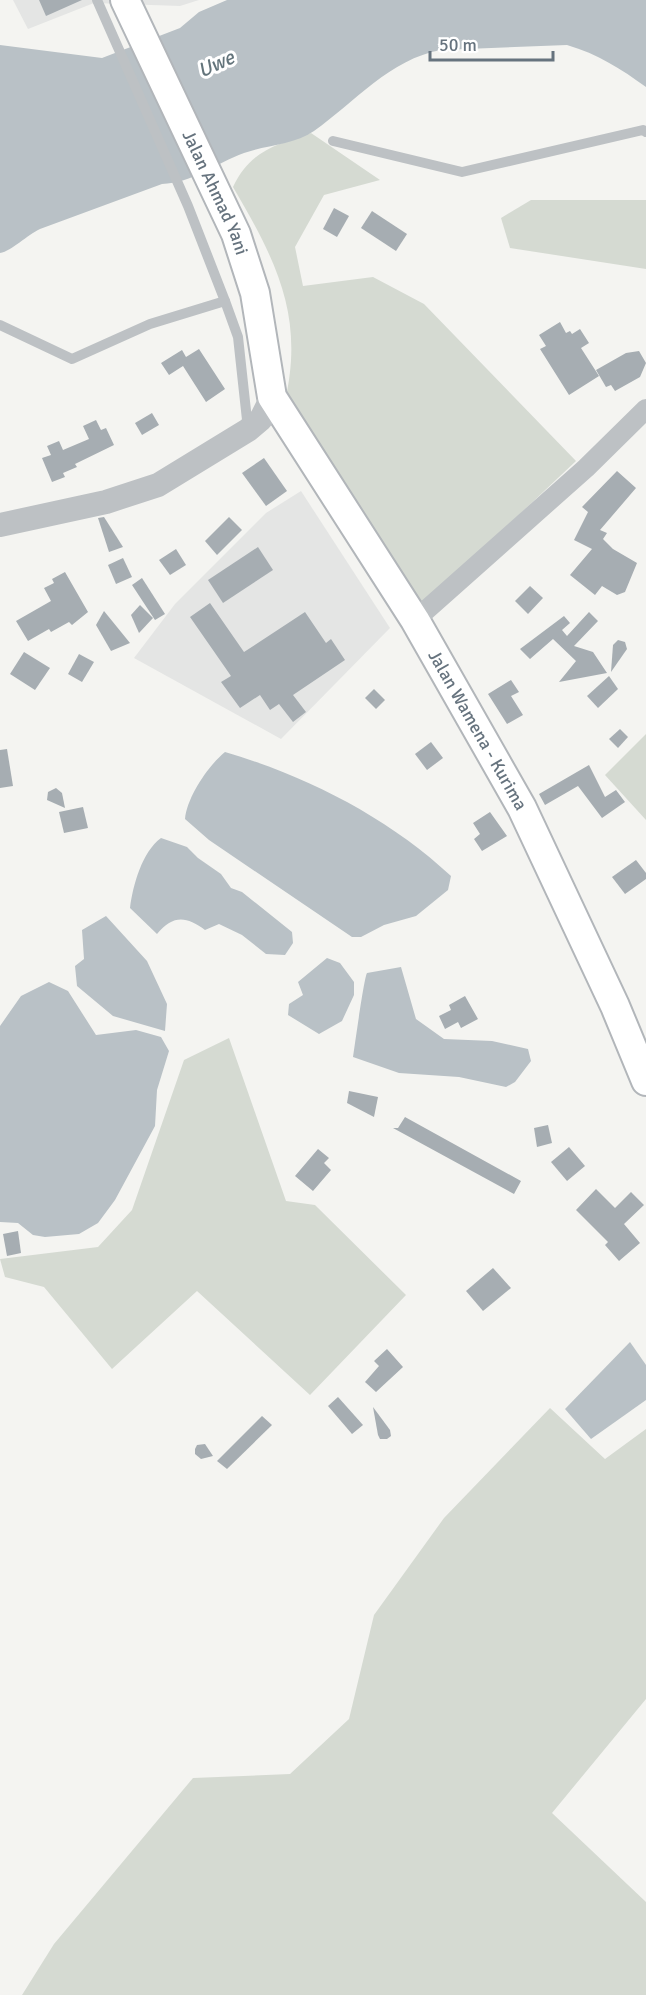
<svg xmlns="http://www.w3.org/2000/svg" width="646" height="1995" font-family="Signika,sans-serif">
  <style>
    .built { fill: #e4e5e4 }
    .green { fill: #d5dad2 }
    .water { fill: #b9c1c6 }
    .building { fill: #a6adb2 }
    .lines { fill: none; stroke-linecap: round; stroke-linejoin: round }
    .secondary-casing { stroke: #b2b6ba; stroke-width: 32 }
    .service { stroke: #bdc1c4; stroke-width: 10 }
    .minor { stroke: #bdc1c4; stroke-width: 20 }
    .tertiary { stroke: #bdc1c4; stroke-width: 24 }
    .secondary { stroke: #fff; stroke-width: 28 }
    .labels { text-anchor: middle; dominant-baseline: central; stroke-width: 6; stroke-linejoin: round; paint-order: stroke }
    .street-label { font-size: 18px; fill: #66737e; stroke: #fff }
    .water-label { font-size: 20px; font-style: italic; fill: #63747b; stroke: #fff }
  </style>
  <rect width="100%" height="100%" fill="#f4f4f1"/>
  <g class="built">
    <path d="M 13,0 L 199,0 L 180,6 L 94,3 L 28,29 Z"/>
    <path d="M 301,491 L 390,628 L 281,739 L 134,658 L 175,604 L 266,513 Z"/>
  </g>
  <g class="green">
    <path d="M 311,133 L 380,180 L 324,195 L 295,247 L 303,286 L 373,277 L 424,304 L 576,461 L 416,612 L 285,401 C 305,315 275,259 233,187 C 250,151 275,145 311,133 Z"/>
    <path d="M 531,200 L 646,200 L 646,269 L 510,248 L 501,218 Z"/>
    <path d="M 646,734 L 646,820 L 605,775 Z"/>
    <path d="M 229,1038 L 286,1201 L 315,1205 L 406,1295 L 310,1395 L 197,1291 L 112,1369 L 44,1287 L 5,1277 L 0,1259 L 98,1247 L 132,1210 L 184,1060 Z"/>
    <path d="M 550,1408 L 605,1459 L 646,1429 L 646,1699 L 552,1813 L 646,1902 L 646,1995 L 22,1995 L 54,1944 L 193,1778 L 290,1774 L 349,1719 L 374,1615 L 444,1518 Z"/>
  </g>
  <g class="water">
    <path d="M 227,0 L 646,0 L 646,87 C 621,69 598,54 567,45 L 441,50 C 390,59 355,102 314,131 C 294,145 266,145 244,153 C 216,163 192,183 162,184 L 40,229 C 27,235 12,251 0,253 L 0,45 L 102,58 L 180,28 L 199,12 Z"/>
    <path d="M 225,752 C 307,776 389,818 451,876 L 448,890 L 416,916 L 384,925 L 361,937 L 352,937 L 209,840 L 185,819 C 187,797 208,766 225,752 Z"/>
    <path d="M 161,838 L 187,847 L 198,858 L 221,874 L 231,888 L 242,892 L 292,932 L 293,943 L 285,955 L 266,954 L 242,935 L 219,924 L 205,930 C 186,916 173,915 157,934 L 130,908 C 133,885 142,852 161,838 Z"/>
    <path d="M 106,916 L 147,961 L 167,1004 L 165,1031 L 113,1016 L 77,986 L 75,966 L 84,959 L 82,930 Z"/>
    <path d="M 327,958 L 340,963 L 354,982 L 354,995 L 342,1021 L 319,1034 L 288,1015 L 289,1004 L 303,995 L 298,982 Z"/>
    <path d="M 401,967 L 416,1019 L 444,1039 L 492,1041 L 528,1049 L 531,1061 L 515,1082 L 506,1087 L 459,1077 L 399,1073 L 353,1057 C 355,1044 364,978 367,973 Z"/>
    <path d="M 49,982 L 68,991 L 96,1035 L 136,1030 L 161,1037 L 169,1051 L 157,1090 L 155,1126 L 115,1200 L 98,1223 L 79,1234 L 45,1237 L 33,1235 L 18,1223 L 0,1222 L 0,1026 L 21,996 Z"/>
    <path d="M 630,1342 L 646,1365 L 646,1400 L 591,1439 L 565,1409 Z"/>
  </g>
  <g class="building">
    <path d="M 39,0 L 82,0 L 46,16 Z"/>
    <path d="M 334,208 L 349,216 L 337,237 L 323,229 Z"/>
    <path d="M 372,211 L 407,234 L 396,251 L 361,228 Z"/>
    <path d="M 560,322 L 566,333 L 570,331 L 572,334 L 580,329 L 589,343 L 581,348 L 599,376 L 569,395 L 540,349 L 546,346 L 539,335 Z"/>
    <path d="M 199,349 L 225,389 L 206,402 L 183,366 L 169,375 L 161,363 L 182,350 L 186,357 Z"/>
    <path d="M 639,351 L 646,363 L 640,377 L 615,391 L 611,385 L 606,387 L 596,370 L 626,353 Z"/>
    <path d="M 152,413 L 159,425 L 142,435 L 135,423 Z"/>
    <path d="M 96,420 L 101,430 L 106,428 L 114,445 L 75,464 L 77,467 L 63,473 L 65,477 L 52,482 L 42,458 L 51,455 L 47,446 L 59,441 L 63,450 L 89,439 L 83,426 Z"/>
    <path d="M 264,458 L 287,491 L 266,506 L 242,473 Z"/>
    <path d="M 617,471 L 636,488 L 600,530 L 607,533 L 603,539 L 613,549 L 637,563 L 625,592 L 617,595 L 602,586 L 595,595 L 570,575 L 592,549 L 574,540 L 588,512 L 582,507 Z"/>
    <path d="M 104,517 L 123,547 L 109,552 L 98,518 Z"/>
    <path d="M 229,517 L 242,530 L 217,555 L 205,541 Z"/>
    <path d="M 258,547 L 273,570 L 223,603 L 208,580 Z"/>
    <path d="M 176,549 L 186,565 L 170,575 L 159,560 Z"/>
    <path d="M 123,558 L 132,577 L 116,584 L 108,565 Z"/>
    <path d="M 65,572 L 88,612 L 72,625 L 69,622 L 51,632 L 49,629 L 28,641 L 16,621 L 51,601 L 44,588 L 54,583 L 52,579 Z"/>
    <path d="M 142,578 L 165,614 L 155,620 L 132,585 Z"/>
    <path d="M 530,586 L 543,598 L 528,614 L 515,601 Z"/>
    <path d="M 210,603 L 244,652 L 305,612 L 326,643 L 331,639 L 345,660 L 293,695 L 306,712 L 293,722 L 279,704 L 270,710 L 260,695 L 240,708 L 221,682 L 231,676 L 190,617 Z"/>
    <path d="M 140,605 L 153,618 L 139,633 L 131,615 Z"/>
    <path d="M 104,611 L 130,643 L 111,651 L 96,625 Z"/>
    <path d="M 589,612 L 598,621 L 574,646 L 593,652 L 607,673 L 559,682 L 576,661 L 553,639 L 530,659 L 520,649 L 564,616 L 570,623 L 562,630 L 567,636 Z"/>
    <path d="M 618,640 L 625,642 L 627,649 L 611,672 L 613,645 Z"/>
    <path d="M 24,652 L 50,668 L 35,690 L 10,674 Z"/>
    <path d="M 79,654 L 94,662 L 82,682 L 68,674 Z"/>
    <path d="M 609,676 L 618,689 L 598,708 L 587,696 Z"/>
    <path d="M 511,680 L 519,692 L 511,696 L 523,715 L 507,724 L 488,694 Z"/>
    <path d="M 374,689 L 385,700 L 376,709 L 365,698 Z"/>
    <path d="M 620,729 L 628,737 L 618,748 L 609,739 Z"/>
    <path d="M 431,742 L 443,758 L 427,770 L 415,754 Z"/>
    <path d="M 7,749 L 13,786 L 0,788 L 0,750 Z"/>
    <path d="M 589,765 L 605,797 L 616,790 L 625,802 L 602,818 L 578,786 L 545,805 L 539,794 Z"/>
    <path d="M 56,788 L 62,793 L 65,808 L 47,800 L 48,792 Z"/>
    <path d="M 83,807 L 88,828 L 64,833 L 59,812 Z"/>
    <path d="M 490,812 L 507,836 L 482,851 L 474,839 L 480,834 L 473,823 Z"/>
    <path d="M 636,860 L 646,873 L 646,879 L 625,894 L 612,877 Z"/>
    <path d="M 465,996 L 478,1019 L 461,1028 L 458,1022 L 445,1029 L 439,1016 L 451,1010 L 449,1005 Z"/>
    <path d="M 349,1091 L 378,1097 L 374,1117 L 347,1103 Z"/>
    <path d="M 405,1117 L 521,1181 L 514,1194 L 393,1128 L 398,1128 Z"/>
    <path d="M 548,1125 L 552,1143 L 537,1147 L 534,1128 Z"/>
    <path d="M 569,1147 L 585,1166 L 567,1181 L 551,1162 Z"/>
    <path d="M 318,1149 L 329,1158 L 324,1163 L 331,1170 L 313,1191 L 295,1176 Z"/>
    <path d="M 596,1189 L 615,1208 L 631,1192 L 644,1205 L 624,1224 L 640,1243 L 619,1261 L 605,1245 L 608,1242 L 576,1210 Z"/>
    <path d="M 18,1231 L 21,1253 L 7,1256 L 3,1234 Z"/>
    <path d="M 493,1268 L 511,1288 L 483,1311 L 466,1291 Z"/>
    <path d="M 387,1349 L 403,1367 L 376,1392 L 365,1382 L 379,1366 L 374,1361 Z"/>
    <path d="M 338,1397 L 363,1425 L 352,1434 L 328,1406 Z"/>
    <path d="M 373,1407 L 390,1430 L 391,1436 L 387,1439 L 380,1439 L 378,1435 Z"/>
    <path d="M 262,1416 L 272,1425 L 227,1469 L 217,1461 Z"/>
    <path d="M 205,1444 L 213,1456 L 201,1459 L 195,1454 L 195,1449 L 197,1445 Z"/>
  </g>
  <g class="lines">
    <g class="secondary-casing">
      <g id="secondary">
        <path id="s1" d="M 125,0 L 236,234 L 255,293 L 272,397 L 415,620 L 522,808 L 615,1006 L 646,1081"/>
      </g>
    </g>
    <g class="service">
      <path d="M 97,0 L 188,206 L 225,301"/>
      <path d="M 333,141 L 462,172 L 643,130 L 646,132"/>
      <path d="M 0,325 L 72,359 L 150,324 L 225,301 L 238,337 L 248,429"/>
    </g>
    <path class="minor" d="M 415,620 L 586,468 L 646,409"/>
    <path class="tertiary" d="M 0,525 L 106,502 L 158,485 L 248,430 L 261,419 L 272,397"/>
    <use href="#secondary" class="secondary"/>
  </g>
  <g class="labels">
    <g class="street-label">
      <text stroke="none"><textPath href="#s1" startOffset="213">Jalan Ahmad Yani</textPath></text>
      <text stroke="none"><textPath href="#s1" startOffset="818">Jalan Wamena - Kurima</textPath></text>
    </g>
    <g class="water-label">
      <text transform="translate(216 64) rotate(-25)">Uwe</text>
    </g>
  </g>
  <path d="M430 51v9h123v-9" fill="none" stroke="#66737e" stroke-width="3"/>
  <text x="439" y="51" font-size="18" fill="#66737e" stroke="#ffffff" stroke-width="4.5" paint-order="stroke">50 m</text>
</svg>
